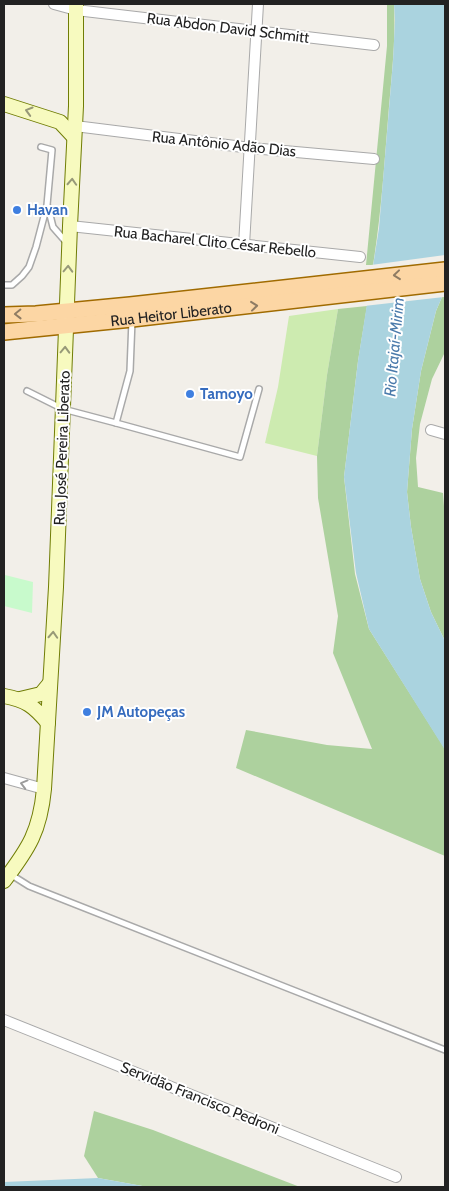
<svg xmlns="http://www.w3.org/2000/svg" width="449" height="1191" font-family="Cabin,sans-serif">
  <style>
    .grass { fill: #cdebb0 }
    .forest { fill: #add19e }
    .park { fill: #c8facc }
    .water { fill: #aad3df }
    .pier { fill: #f2efe9 }
    .lines { fill: none; stroke-linecap: round; stroke-linejoin: round }
    .service-casing { stroke: #a9a9a9; stroke-width: 8 }
    .minor-casing { stroke: #a9a9a9; stroke-width: 12 }
    .secondary-casing { stroke: #707d05; stroke-width: 16 }
    .primary-casing { stroke: #a06b00; stroke-width: 18 }
    .service { stroke: #fff; stroke-width: 5 }
    .minor { stroke: #fff; stroke-width: 10 }
    .secondary { stroke: #f7fabf; stroke-width: 14 }
    .primary { stroke: #fcd6a4; stroke-width: 15 }
    .oneway { stroke: #979978 }
    .oneway2 { stroke: #8f7c63 }
    .oneway3 { stroke: #9c9c9c }
    .shop-dot { fill: #3f7fe0; stroke: #fff; stroke-width: 2 }
    .labels { text-anchor: middle; dominant-baseline: central; stroke-width: 4; stroke-linejoin: round; paint-order: stroke }
    .street-label { font-size: 15px; fill: #222; stroke: #fff }
    .shop-label { font-size: 15px; font-weight: bold; fill: #366cbe; stroke: #fff; text-anchor: start }
    .water-label { font-size: 16px; font-style: italic; fill: #4a7aab; stroke: #fff }
  </style>
  <rect width="100%" height="100%" fill="#f2efe9"/>
  <path class="grass" d="M 338,309 L 327,375 L 317,456 L 265,443 L 278,387 L 289,316 Z"/>
  <g class="forest">
    <path d="M 387,4 L 394,4 C 396,42 391,81 388,119 C 384,168 381,216 373,265 L 366,265 L 387,46 Z"/>
    <path d="M 445,296 L 445,352 L 432,379 L 420,424 L 416,458 L 418,487 L 443,493 L 445,519 L 445,641 L 431,612 L 420,579 L 411,527 L 407,492 L 412,429 L 421,371 L 436,311 L 442,297 Z"/>
    <path d="M 367,306 L 358,361 L 344,477 L 355,574 L 369,629 L 445,749 L 445,856 L 236,768 L 246,730 L 327,745 L 372,749 L 333,653 L 338,616 L 318,498 L 317,456 L 327,375 L 338,309 Z"/>
    <path d="M 94,1111 L 153,1130 L 300,1187 L 148,1187 L 98,1178 L 84,1156 Z"/>
  </g>
  <path class="park" d="M 5,575 L 33,582 L 32,613 L 4,606 Z"/>
  <g class="water">
    <path d="M 394,4 L 445,4 L 445,258 L 442,297 L 436,311 L 421,371 L 412,429 L 407,492 L 411,527 L 420,579 L 431,612 L 445,641 L 445,750 L 369,629 L 356,573 L 344,477 L 358,361 L 379,228 L 393,61 L 395,20 Z"/>
    <path d="M 98,1178 L 148,1187 L 4,1187 L 4,1182 Z"/>
  </g>
  <path class="pier" d="M 445,255 L 444,297 L 364,306 L 371,265 Z"/>
  <g class="lines">
    <g class="service-casing">
      <g id="service">
        <path d="M 48,207 L 53,227 L 67,243"/>
        <path d="M 4,285 L 12,285 L 22,276 L 29,267 L 36,247 L 47,205 L 52,150 L 41,147"/>
        <path d="M 27,391 L 63,409 L 116,423 L 130,371 L 132,320"/>
        <path d="M 116,423 L 240,457 L 259,389"/>
        <path d="M 10,874 L 29,886 L 39,890 L 445,1050"/>
      </g>
    </g>
    <g class="minor-casing">
      <g id="minor">
        <path d="M 54,4 L 76,10 L 374,45"/>
        <path d="M 75,126 L 251,148 L 374,159"/>
        <path d="M 70,226 L 360,257"/>
        <path d="M 244,245 L 258,4"/>
        <path d="M 431,430 L 445,434"/>
        <path d="M 4,778 L 44,789"/>
        <path d="M 4,1020 L 396,1177"/>
      </g>
    </g>
    <g class="secondary-casing">
      <g id="secondary">
        <path d="M 4,104 L 60,122 L 74,137"/>
        <path d="M 4,696 C 26,700 34,706 48,723"/>
        <path d="M 20,699 L 41,694 L 50,683"/>
        <path d="M 4,881 C 29,848 40,831 44,789 L 56,587 L 70,226 L 76,106 L 76,4"/>
      </g>
    </g>
    <g class="primary-casing">
      <g id="primary">
        <path d="M 4,315 L 36,314 L 130,305 L 445,270"/>
        <path id="s1" d="M 4,332 L 132,319 L 445,283"/>
      </g>
    </g>
    <use href="#service" class="service"/>
    <use href="#minor" class="minor"/>
    <use href="#secondary" class="secondary"/>
    <use href="#primary" class="primary"/>
  </g>
  <defs><path id="oneway-chevron" d="M-2-3.5L2.5 0L-2 3.5" fill="none" stroke-width="1.6" stroke-linecap="round" stroke-linejoin="round" transform="scale(1.25)"/></defs>
  <g class="oneway">
    <use href="#oneway-chevron" transform="translate(29 111) rotate(-164)"/>
    <use href="#oneway-chevron" transform="translate(72 182) rotate(-87)"/>
    <use href="#oneway-chevron" transform="translate(68 269) rotate(-88)"/>
    <use href="#oneway-chevron" transform="translate(65 350) rotate(-88)"/>
    <use href="#oneway-chevron" transform="translate(53 635) rotate(-87)"/>
  </g>
  <g class="oneway2">
    <use href="#oneway-chevron" transform="translate(397 275) rotate(174)"/>
    <use href="#oneway-chevron" transform="translate(254 306) rotate(-6)"/>
    <use href="#oneway-chevron" transform="translate(18 314) rotate(179)"/>
  </g>
  <use class="oneway3" href="#oneway-chevron" transform="translate(24 784) rotate(-165)"/>
  <g class="shop-dot">
    <circle cx="17" cy="210" r="5"/>
    <circle cx="190" cy="394" r="5"/>
    <circle cx="87" cy="712" r="5"/>
  </g>
  <g class="labels">
    <g class="street-label">
      <text transform="translate(228 28) rotate(7)">Rua Abdon David Schmitt</text>
      <text transform="translate(224 144) rotate(6)">Rua Antônio Adão Dias</text>
      <text transform="translate(215 242) rotate(6)">Rua Bacharel Clito César Rebello</text>
      <text stroke="none"><textPath href="#s1" startOffset="168">Rua Heitor Liberato</textPath></text>
      <text transform="translate(62 448) rotate(-88)">Rua José Pereira Liberato</text>
      <text transform="translate(200 1098) rotate(22)">Servidão Francisco Pedroni</text>
    </g>
    <g class="shop-label">
      <text x="27" y="210">Havan</text>
      <text x="200" y="394">Tamoyo</text>
      <text x="97" y="712">JM Autopeças</text>
    </g>
    <g class="water-label">
      <text transform="translate(394 347) rotate(-85)">Rio Itajaí-Mirim</text>
    </g>
  </g>
  <rect width="449" height="1191" fill="none" stroke="#222222" stroke-width="10"/>
</svg>
